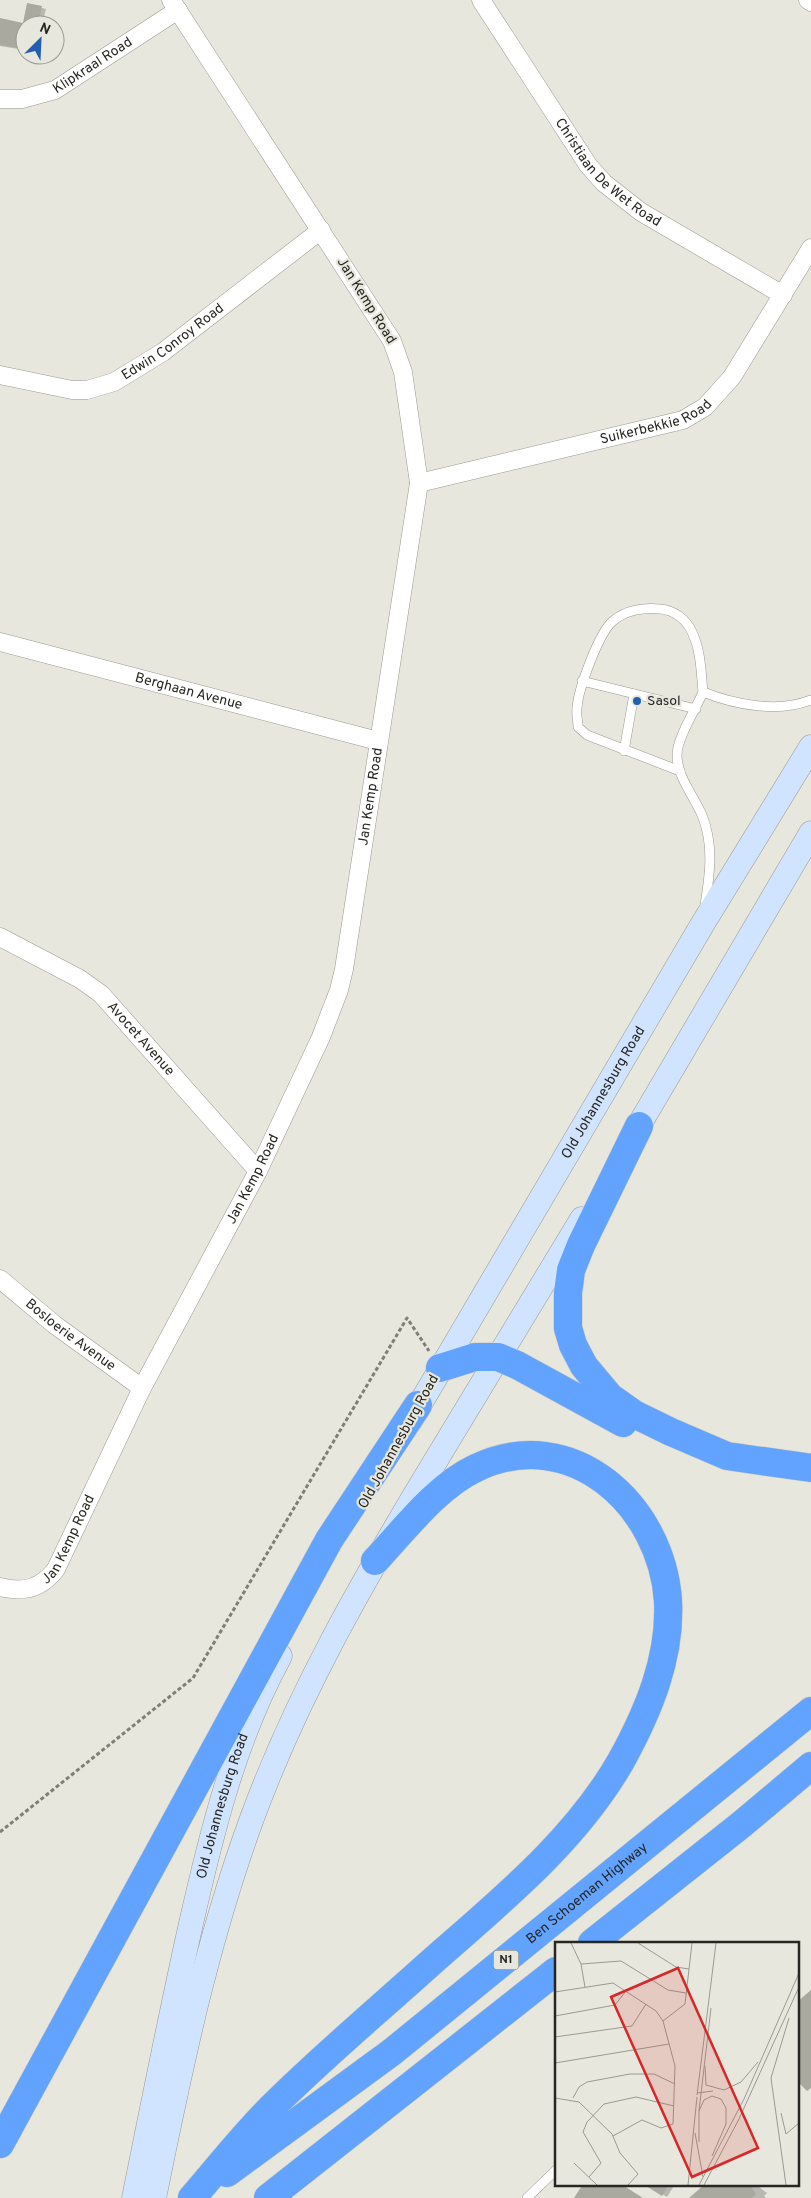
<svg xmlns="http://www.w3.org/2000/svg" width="811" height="2198" font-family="Overpass,sans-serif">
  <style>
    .shadow { fill: #0003 }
    .building { fill: #a9a99f }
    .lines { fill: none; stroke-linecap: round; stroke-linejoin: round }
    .lane-casing { stroke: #9a9a90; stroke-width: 10 }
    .street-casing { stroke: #9a9a90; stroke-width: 19 }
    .secondary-casing { stroke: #9a9a90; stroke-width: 25 }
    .highway-casing { stroke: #c7c7c6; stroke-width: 29 }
    .path { stroke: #7f7f78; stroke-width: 3; stroke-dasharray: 4 2.5; stroke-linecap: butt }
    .lane { stroke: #fff; stroke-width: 9 }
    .street { stroke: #fff; stroke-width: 18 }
    .secondary { stroke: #d0e3ff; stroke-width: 24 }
    .highway { stroke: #61a3ff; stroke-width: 28 }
    .poi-dot { fill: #235fb1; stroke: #e8e7dd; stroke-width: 2 }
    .labels { text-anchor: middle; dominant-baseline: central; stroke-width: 4.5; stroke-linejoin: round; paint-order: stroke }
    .shield { fill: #e8e7dd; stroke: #60605a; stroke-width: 1 }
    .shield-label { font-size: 12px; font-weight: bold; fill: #262622 }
    .street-label { font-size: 14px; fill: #262622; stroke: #e8e7dd }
    .poi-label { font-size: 14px; fill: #262622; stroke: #e8e7dd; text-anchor: start }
    .inset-road { fill: none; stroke: #9a9a92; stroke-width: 1 }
    .view { fill: #d62828; fill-opacity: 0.15; stroke: #d62828; stroke-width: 2.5 }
    .inset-edge { fill: none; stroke: #262622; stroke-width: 2.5 }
  </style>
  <rect width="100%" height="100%" fill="#e8e7dd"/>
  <g class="shadow">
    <path d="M 28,4 L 46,9 L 42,25 L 25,25 L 25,50 L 0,46 L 0,19 L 24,24 Z"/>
    <path d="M 645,2184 L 675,2184 L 667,2197 Z"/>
    <path d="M 707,2184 L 755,2184 L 767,2193 L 764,2196 L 766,2198 L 691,2198 Z"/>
  </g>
  <g class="building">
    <path d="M 27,3 L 42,6 L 38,25 L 25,25 L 25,49 L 0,45 L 0,18 L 23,23 Z"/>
    <path d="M 811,1990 L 811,2088 L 807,2091 L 797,2081 L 797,2002 Z"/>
    <path d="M 583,2184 L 621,2184 L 643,2198 L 574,2198 Z"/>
    <path d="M 643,2184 L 669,2184 L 662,2196 Z"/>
    <path d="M 705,2184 L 754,2184 L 752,2188 L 756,2194 L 752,2198 L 689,2198 Z"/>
  </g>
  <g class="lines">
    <g class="lane-casing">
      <g id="lane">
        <path d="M 582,681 L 696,709"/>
        <path d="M 624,751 L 634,694"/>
        <path d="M 680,771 L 587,735 L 578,727 C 578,721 576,714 577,708 C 578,690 599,632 613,621 C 625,610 645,607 660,609 C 674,610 686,619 692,632 C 701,651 701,672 703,692"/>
        <path d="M 705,905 C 710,874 714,845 702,815 C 694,796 677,777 677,755 C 677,738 696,709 703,692 C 736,705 778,713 811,700"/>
        <path d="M 527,2198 L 556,2170"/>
      </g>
    </g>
    <g class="street-casing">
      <g id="street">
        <path id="s1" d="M 481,0 L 588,165 L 604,183 L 641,212 L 783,295"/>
        <path d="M 808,0 L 811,2"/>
        <path id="s2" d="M 0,99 L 22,99 L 55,90 L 178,10"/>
        <path id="s3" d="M 0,375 L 72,390 L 87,390 L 114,382 L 163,352 L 321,230"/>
        <path id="s4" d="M 419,483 L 683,420 L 705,407 L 732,377 L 811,248"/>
        <path id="s5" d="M 0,642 L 378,741"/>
        <path id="s6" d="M 0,937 L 80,979 L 101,994 L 258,1171"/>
        <path id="s7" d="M 0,1279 L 55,1325 L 142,1388"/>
        <path id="s8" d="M 0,1587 C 23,1593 41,1589 56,1569 L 142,1388 L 258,1171 L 321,1037 L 339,990 L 344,969 L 419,483 L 403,372 L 392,341 L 171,0"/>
      </g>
    </g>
    <g class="secondary-casing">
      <g id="secondary">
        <path d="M 629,1142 L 811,833"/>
        <path id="s9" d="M 410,1421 L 702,925 L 811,747"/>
        <path id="s10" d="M 134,2198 C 152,2108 170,2018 190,1928 C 211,1835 234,1740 280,1656"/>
        <path d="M 154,2198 C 180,2070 206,1944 251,1821 C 297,1695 364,1579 433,1465 C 483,1383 532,1301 582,1219"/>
      </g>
    </g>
    <g class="highway-casing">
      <g id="highway">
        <path d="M 639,1126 L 581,1245 L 571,1270 L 568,1293 L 568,1328 L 573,1345 L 584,1366 L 610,1397 L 634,1414 L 671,1432 L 727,1456 L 811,1468"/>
        <path d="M 440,1368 L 475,1357 L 498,1357 L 517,1365 L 623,1423"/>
        <path d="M 592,1943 L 742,1824 L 811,1766"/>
        <path d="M 0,2144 L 329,1540 L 418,1405"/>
        <path id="s11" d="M 227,2173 L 392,2052 L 811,1711"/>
        <path d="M 192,2198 C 218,2168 243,2136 271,2108 C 321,2058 375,2013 427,1966 C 497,1904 574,1843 621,1761 C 648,1712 671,1658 668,1601 C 662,1506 572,1422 476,1468 C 437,1486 404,1530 375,1561"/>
        <path d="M 268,2198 L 556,1971"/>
      </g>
    </g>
    <path class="path" d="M 0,1832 L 193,1678 L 407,1318 L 429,1351"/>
    <use href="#lane" class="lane"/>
    <use href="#street" class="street"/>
    <use href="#secondary" class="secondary"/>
    <use href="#highway" class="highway"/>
  </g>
  <circle class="poi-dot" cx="637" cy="701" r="5"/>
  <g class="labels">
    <rect class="shield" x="493.5" y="1950.5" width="25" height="19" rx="4"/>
    <g class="shield-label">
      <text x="506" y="1960">N1</text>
    </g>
    <g class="street-label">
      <text stroke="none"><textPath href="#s2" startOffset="101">Klipkraal Road</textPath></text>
      <text stroke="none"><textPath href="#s1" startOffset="216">Christiaan De Wet Road</textPath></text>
      <text transform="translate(366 301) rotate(58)">Jan Kemp Road</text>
      <text stroke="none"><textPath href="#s3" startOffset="188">Edwin Conroy Road</textPath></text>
      <text stroke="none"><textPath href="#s4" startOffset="245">Suikerbekkie Road</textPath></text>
      <text stroke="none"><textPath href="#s5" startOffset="195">Berghaan Avenue</textPath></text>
      <text stroke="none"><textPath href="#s8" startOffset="904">Jan Kemp Road</textPath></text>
      <text stroke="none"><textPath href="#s6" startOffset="176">Avocet Avenue</textPath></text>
      <text stroke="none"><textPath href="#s9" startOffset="381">Old Johannesburg Road</textPath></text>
      <text stroke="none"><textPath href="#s8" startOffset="500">Jan Kemp Road</textPath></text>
      <text stroke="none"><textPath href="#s7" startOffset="90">Bosloerie Avenue</textPath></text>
      <text transform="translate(399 1442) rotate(-61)">Old Johannesburg Road</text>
      <text stroke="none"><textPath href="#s8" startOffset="95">Jan Kemp Road</textPath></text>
      <text stroke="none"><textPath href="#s10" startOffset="402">Old Johannesburg Road</textPath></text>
      <text stroke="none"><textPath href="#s11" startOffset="456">Ben Schoeman Highway</textPath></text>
    </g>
    <g class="poi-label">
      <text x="647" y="701">Sasol</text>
    </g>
  </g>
  <g transform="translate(555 1942)">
    <rect width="244" height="244" fill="#e8e7dd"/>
    <path class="inset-road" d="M 16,1 L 26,22 L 30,45M 83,1 L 121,25 L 134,27M 26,22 L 66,19 L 113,48 L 131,51M 0,50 L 58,41 L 101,69 L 108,79 L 120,124 L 118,182 L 106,186 L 87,178 L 58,194M 0,74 L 60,63 L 71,49M 108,79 L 130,62 L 137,1M 0,95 L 77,84 L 91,62M 0,121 L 114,102M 150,124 L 151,143 L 169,148 L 186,140 L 203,120M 142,151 L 158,149M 142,153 L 161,1M 0,156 L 24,160 L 57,192 L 65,211 L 83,232 L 73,243M 18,156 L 24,145 L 32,140 L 75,132 L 99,132 L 120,142M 144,169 L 149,158 L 157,154 L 166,157 L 171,166 L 171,182 L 157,214M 226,171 L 231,192 L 244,181M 140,191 L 148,235M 144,200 L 144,169 L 156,66M 19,221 L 42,243M 34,235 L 46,221 L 28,190 L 32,180 L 49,162 L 81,155 L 119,164M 133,243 L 142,155M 144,243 L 189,157 L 244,31M 149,243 L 184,177 L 244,45M 231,243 L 216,136 L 234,76"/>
    <path class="view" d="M 123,26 L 203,206 L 137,235 L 56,55 Z"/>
    <rect width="244" height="244" class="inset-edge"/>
  </g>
  <g transform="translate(40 40) rotate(24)"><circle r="24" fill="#e8e7dd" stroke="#9a9a92"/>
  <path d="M0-4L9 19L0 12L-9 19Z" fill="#235fb1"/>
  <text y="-8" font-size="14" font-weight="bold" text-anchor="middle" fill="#262622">N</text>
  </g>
</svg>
